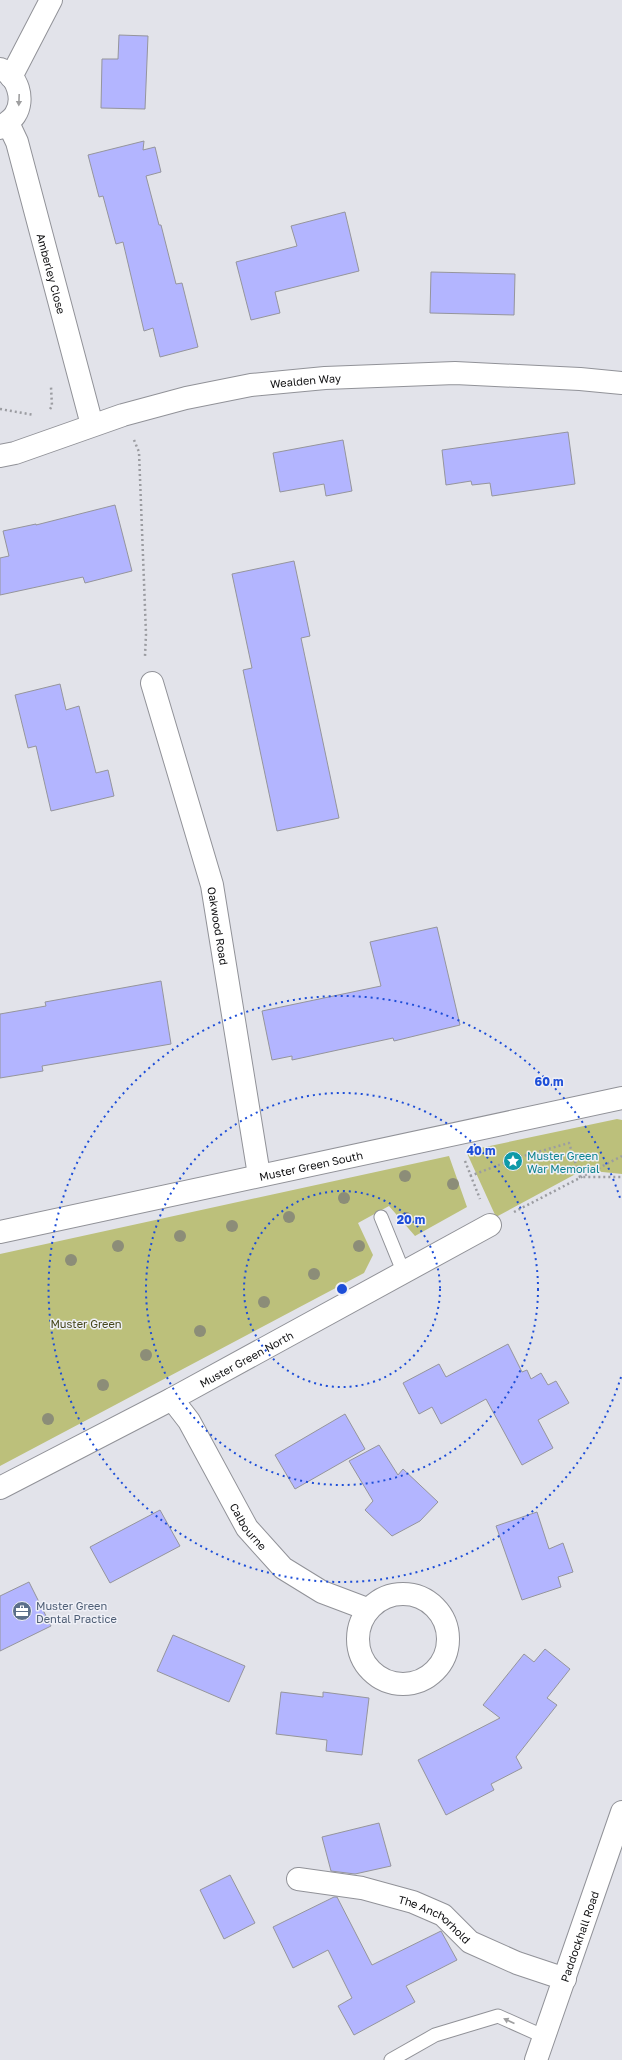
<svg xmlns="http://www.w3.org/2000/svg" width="622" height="2060" font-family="'Golos Text',sans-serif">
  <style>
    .green { fill: #bcc07b }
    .building { fill: #b3b5ff; stroke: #95959c }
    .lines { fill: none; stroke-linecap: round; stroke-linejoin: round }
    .lane-casing { stroke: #919298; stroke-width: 15 }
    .street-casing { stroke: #919298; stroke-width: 24 }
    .secondary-casing { stroke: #919298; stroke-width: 24 }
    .path { stroke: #9b9ca1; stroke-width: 2.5; stroke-dasharray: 2 3; stroke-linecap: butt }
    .lane { stroke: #fff; stroke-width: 13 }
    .street { stroke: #fff; stroke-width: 22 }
    .secondary { stroke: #fff; stroke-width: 22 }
    .tree { fill: #8c8d78 }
    .oneway { fill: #9f9fa0 }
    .ring { fill: none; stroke: #1d4ed8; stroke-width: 2; stroke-dasharray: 2 4 }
    .labels { text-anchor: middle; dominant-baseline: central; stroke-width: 3; stroke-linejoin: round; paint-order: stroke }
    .street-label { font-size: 11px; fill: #101012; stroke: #eff0f7 }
    .culture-label { font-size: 11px; fill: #0d838f; stroke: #eff0f7; text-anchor: start }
    .park-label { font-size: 11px; fill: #45461b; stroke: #eff0f7 }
    .service-label { font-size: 11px; fill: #4e5e75; stroke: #eff0f7; text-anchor: start }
    .centre { fill: #1d4ed8; stroke: #eff0f7; stroke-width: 2 }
    .ring-label { font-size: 12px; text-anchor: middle; font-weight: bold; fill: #1d4ed8; stroke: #eff0f7; stroke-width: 3; stroke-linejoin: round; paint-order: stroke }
  </style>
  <rect width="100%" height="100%" fill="#e2e3ea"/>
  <g class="green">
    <path d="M 617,1119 L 622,1120 L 622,1174 L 583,1170 L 496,1217 L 466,1151 Z"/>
    <path d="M 449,1156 L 467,1207 L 415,1236 L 389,1206 L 358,1223 L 373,1255 L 364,1273 L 0,1466 L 0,1254 Z"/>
  </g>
  <g class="building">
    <path d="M 119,35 L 148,36 L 145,109 L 101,108 L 102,59 L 118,59 Z"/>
    <path d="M 144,141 L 143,150 L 155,147 L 161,172 L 146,176 L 159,225 L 161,225 L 176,284 L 182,283 L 198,347 L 160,357 L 153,328 L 144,331 L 123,242 L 116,244 L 103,196 L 99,197 L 88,155 Z"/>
    <path d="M 345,212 L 359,271 L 275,292 L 280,313 L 251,320 L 236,262 L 297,246 L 291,226 Z"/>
    <path d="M 431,272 L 515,274 L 514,315 L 430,313 Z"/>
    <path d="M 568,432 L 575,484 L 492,496 L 490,483 L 472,485 L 471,481 L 446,485 L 442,450 Z"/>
    <path d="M 343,440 L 352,491 L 326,496 L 324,484 L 280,492 L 273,453 Z"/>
    <path d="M 115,505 L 132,571 L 85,583 L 83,577 L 0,595 L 0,558 L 9,556 L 3,531 L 36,524 L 36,525 Z"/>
    <path d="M 294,561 L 310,636 L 301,638 L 339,818 L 277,831 L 243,670 L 252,668 L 232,574 Z"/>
    <path d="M 60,684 L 66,710 L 79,706 L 96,773 L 108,770 L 114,796 L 51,811 L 36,746 L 28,748 L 15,695 Z"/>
    <path d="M 437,927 L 460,1025 L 394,1041 L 393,1038 L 292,1060 L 292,1056 L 272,1060 L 262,1011 L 381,986 L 370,942 Z"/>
    <path d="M 161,981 L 171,1044 L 42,1066 L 43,1071 L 0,1078 L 0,1014 L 46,1006 L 45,1002 Z"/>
    <path d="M 508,1344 L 522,1372 L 527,1370 L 531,1379 L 541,1373 L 548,1385 L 556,1381 L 569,1403 L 538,1420 L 553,1448 L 522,1465 L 486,1399 L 441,1424 L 432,1407 L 419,1414 L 403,1383 L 439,1364 L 446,1377 Z"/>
    <path d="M 345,1414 L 365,1449 L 295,1489 L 275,1455 Z"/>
    <path d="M 379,1445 L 398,1475 L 403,1469 L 438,1502 L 420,1521 L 392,1536 L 365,1510 L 373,1501 L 349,1461 Z"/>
    <path d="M 160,1510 L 180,1546 L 110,1583 L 90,1547 Z"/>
    <path d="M 537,1512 L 549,1549 L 563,1543 L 573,1572 L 558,1577 L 561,1587 L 522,1600 L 496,1526 Z"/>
    <path d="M 29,1582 L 51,1626 L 0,1651 L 0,1596 Z"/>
    <path d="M 173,1635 L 245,1666 L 229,1702 L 157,1671 Z"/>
    <path d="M 545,1649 L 570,1669 L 547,1698 L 557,1705 L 516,1757 L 522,1768 L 491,1784 L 494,1790 L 446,1815 L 418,1760 L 500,1718 L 483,1705 L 524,1654 L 534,1662 Z"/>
    <path d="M 281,1692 L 323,1697 L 323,1692 L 369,1698 L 362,1755 L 326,1751 L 327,1740 L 276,1734 Z"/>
    <path d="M 379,1823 L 391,1866 L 355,1874 L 331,1871 L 322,1837 Z"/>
    <path d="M 230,1875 L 255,1923 L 224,1939 L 200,1890 Z"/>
    <path d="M 334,1897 L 337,1897 L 372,1965 L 441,1931 L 457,1960 L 406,1986 L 415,2002 L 354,2035 L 338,2006 L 352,1998 L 328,1950 L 293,1968 L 273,1927 Z"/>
  </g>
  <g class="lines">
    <g class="lane-casing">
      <g id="lane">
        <path d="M 381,1217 L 403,1271"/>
        <path d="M 391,2060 L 435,2035 L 498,2016 L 545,2037"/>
      </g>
    </g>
    <g class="street-casing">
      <g id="street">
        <path d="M 11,77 L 51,0"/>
        <path id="s1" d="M 8,123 L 17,142 L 92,425"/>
        <path d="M 0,128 C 5,124 11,121 15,115 C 25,100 18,75 0,69"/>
        <path id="s2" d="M 0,456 L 15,453 L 123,415 L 186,398 L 251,385 L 325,378 L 455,373 L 580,379 L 622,383"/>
        <path id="s3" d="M 152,683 L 212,885 L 259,1175"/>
        <path id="s4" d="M 172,1399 L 189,1421 L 247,1528 L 283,1568 L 322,1592 L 367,1609"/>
        <path id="s5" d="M 0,1488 L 172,1399 L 490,1225"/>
        <circle cx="403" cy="1639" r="45"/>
        <path id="s6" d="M 298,1879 L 362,1888 L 413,1902 L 443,1915 L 470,1942 L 517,1963 L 565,1979"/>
      </g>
    </g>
    <g class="secondary-casing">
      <g id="secondary">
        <path id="s7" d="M 0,1232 L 622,1098"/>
        <path id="s8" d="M 536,2060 L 622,1812"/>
      </g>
    </g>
    <g class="path">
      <path d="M 0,409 L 34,415"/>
      <path d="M 50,409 L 52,406 L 51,387"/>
      <path d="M 134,440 L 139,452 L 146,634 L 145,656"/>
      <path d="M 520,1157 L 569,1143 L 580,1177 L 622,1177"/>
      <path d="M 465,1161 L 480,1199"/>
      <path d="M 470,1176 L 504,1163"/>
      <path d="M 514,1212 L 622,1156"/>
    </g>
    <use href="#lane" class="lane"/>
    <use href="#street" class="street"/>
    <use href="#secondary" class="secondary"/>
  </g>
  <g class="tree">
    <circle cx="405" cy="1176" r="6"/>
    <circle cx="453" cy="1184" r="6"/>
    <circle cx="344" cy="1198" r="6"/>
    <circle cx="289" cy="1217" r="6"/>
    <circle cx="406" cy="1218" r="6"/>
    <circle cx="232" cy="1226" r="6"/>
    <circle cx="180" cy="1236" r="6"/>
    <circle cx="118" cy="1246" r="6"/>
    <circle cx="359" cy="1246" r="6"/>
    <circle cx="71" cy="1260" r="6"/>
    <circle cx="314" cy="1274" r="6"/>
    <circle cx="264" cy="1302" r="6"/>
    <circle cx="200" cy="1331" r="6"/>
    <circle cx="146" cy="1355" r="6"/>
    <circle cx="103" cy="1385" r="6"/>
    <circle cx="48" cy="1419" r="6"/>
  </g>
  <defs><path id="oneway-solid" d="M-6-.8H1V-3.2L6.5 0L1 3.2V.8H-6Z"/></defs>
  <g class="oneway">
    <use href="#oneway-solid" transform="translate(19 100) rotate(92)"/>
    <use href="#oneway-solid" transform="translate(509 2021) rotate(-156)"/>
  </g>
  <g class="ring">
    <circle cx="342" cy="1289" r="98"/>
    <circle cx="342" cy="1289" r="196"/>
    <path d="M621 1377A293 293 0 1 1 621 1201"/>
  </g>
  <defs>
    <g id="sight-disc" transform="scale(1)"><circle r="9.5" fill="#0f9aa8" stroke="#eff0f7"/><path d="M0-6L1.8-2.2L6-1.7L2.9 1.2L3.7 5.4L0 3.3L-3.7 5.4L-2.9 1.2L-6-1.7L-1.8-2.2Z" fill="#fff"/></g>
    <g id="office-disc" transform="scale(1)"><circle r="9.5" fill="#5c6f8a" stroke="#eff0f7"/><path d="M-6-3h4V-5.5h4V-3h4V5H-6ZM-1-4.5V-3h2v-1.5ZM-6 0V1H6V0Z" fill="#fff"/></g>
  </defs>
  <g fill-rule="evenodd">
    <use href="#sight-disc" x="513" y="1161"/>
    <use href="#office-disc" x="22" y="1611"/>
  </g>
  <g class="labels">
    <g class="street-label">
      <text stroke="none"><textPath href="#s1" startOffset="157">Amberley Close</textPath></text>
      <text stroke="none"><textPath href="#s2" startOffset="316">Wealden Way</textPath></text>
      <text stroke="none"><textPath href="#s3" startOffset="252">Oakwood Road</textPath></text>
      <text stroke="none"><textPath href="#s7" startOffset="318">Muster Green South</textPath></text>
      <text stroke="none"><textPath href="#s5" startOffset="278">Muster Green North</textPath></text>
      <text stroke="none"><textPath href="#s4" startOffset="149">Calbourne</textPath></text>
      <text stroke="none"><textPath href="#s6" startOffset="145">The Anchorhold</textPath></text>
      <text stroke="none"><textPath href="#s8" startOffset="131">Paddockhall Road</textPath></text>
    </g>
    <g class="culture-label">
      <text x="527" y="1155">Muster Green<tspan x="527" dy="13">War Memorial</tspan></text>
    </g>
    <g class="park-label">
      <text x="86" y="1323">Muster Green</text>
    </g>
    <g class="service-label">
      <text x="36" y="1605">Muster Green<tspan x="36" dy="13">Dental Practice</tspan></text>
    </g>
  </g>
  <circle cx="342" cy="1289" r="6" class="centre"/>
  <g class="ring-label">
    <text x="549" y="1086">60 m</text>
    <text x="481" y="1155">40 m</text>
    <text x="411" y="1224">20 m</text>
  </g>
</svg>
